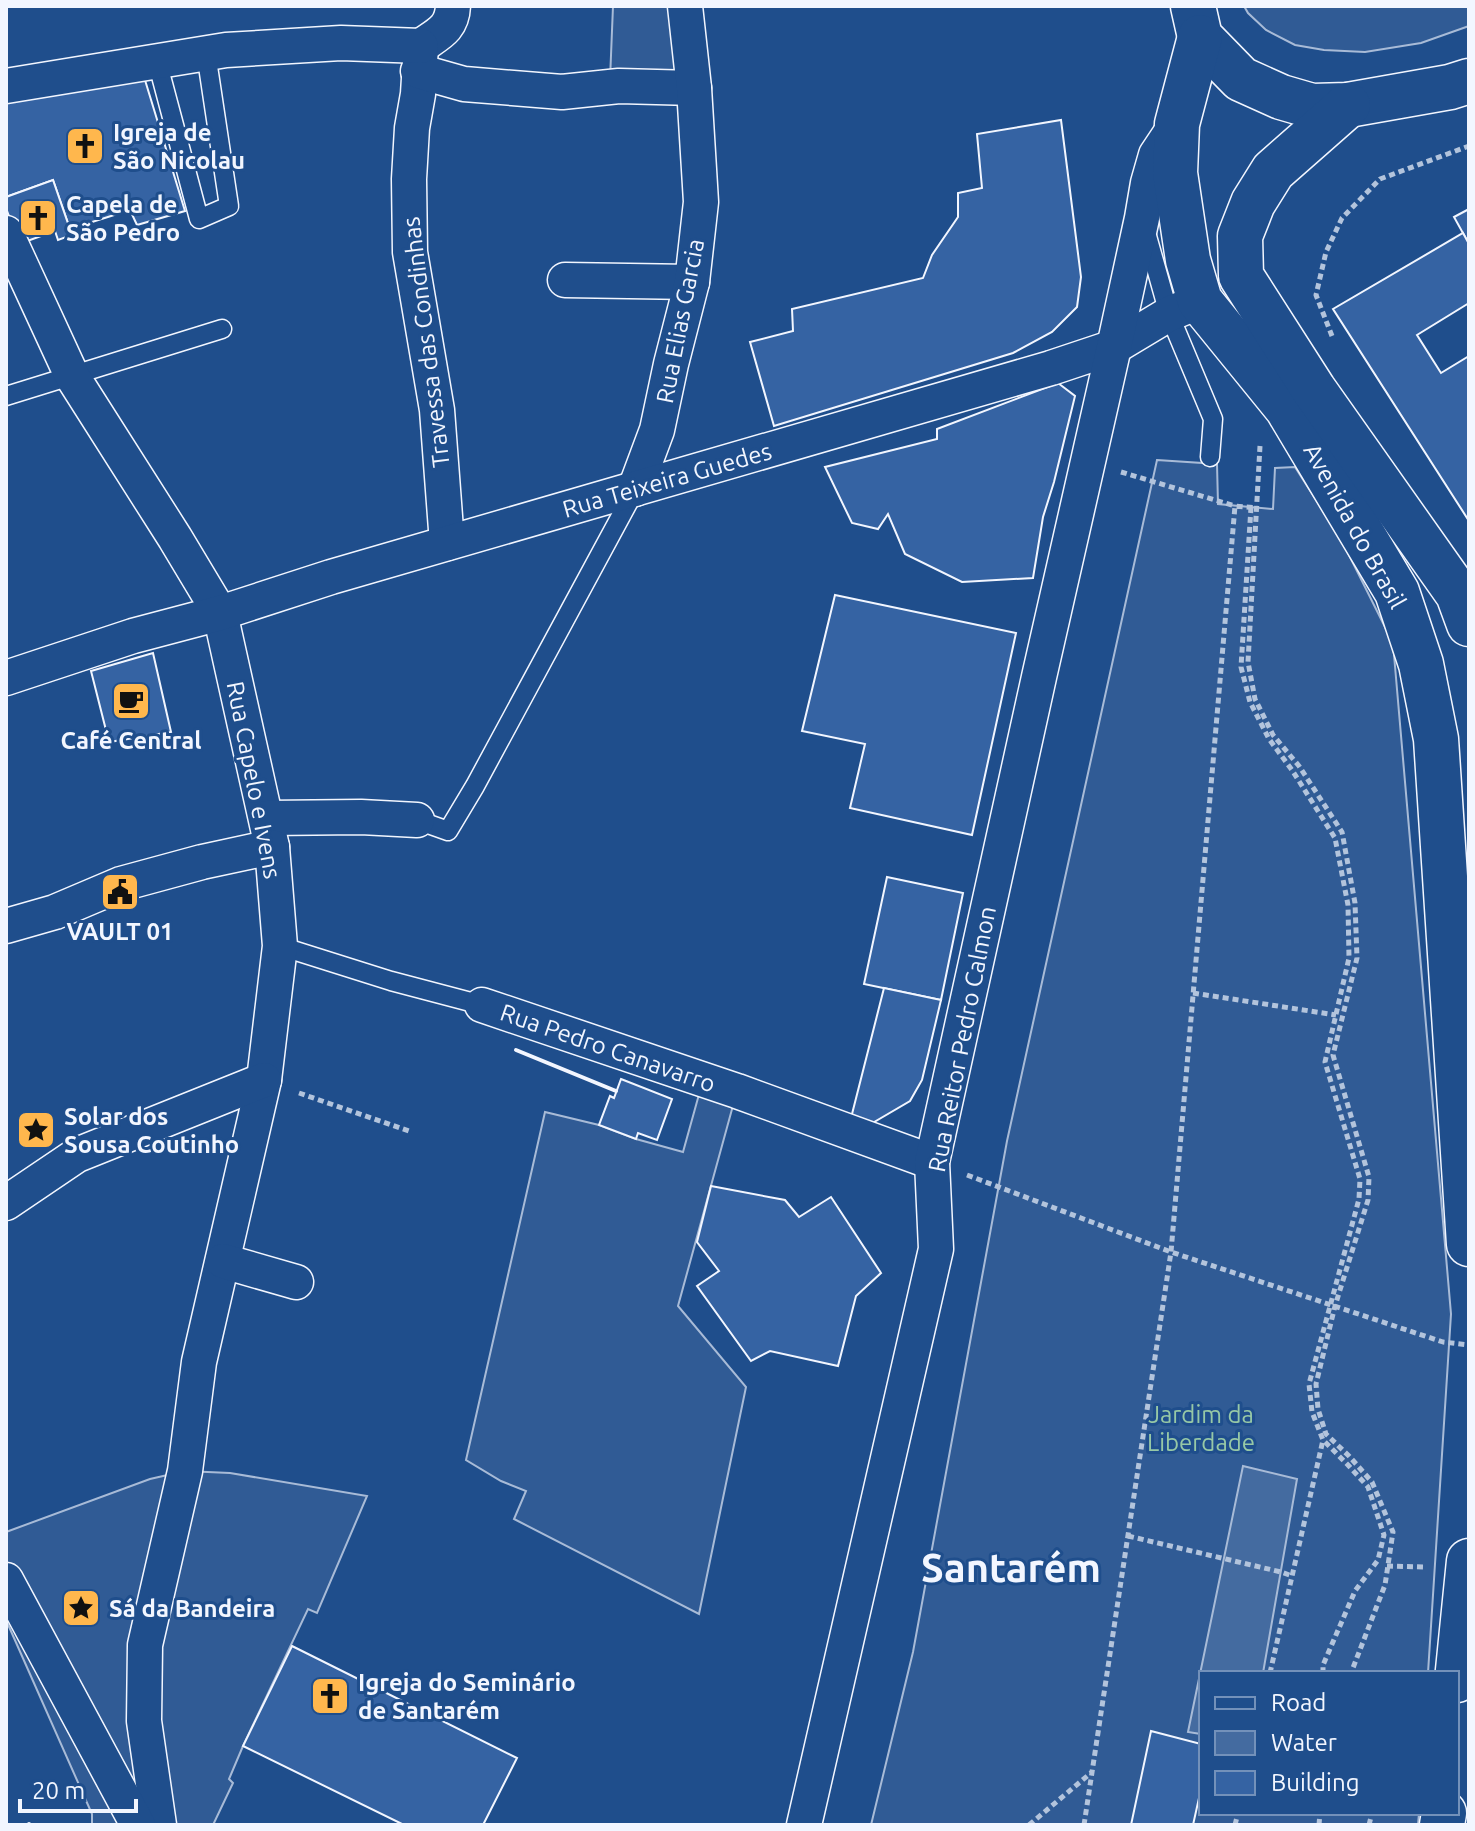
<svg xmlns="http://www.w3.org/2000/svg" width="1475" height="1831" font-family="Ubuntu,sans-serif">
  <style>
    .built { fill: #305b95; stroke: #a8bbd7; stroke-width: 2 }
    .water { fill: #446ba0; stroke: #a8bbd7; stroke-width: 2 }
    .building { fill: #3563a3; stroke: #f2f6ff; stroke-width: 2 }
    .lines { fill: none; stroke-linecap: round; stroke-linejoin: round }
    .lane-casing { stroke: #f2f6ff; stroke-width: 21 }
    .street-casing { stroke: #f2f6ff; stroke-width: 37 }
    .primary-casing { stroke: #f2f6ff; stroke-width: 47 }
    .path { stroke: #b3c4dc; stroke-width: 5; stroke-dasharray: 6 4; stroke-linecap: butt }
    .lane { stroke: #1f4e8c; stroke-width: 18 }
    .street { stroke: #1f4e8c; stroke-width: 34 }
    .primary { stroke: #1f4e8c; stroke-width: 44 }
    .wall { stroke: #f2f6ff; stroke-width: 4 }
    .labels { text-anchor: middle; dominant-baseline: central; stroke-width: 6; stroke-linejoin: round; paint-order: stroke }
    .poi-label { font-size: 24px; font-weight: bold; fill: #f2f6ff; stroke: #1f4e8c; text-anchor: start }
    .street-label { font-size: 24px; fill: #f2f6ff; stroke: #1f4e8c }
    .park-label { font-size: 24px; fill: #97c8a6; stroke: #1f4e8c }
    .town-label { font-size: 40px; font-weight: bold; fill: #f2f6ff; stroke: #1f4e8c }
  </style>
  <rect width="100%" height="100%" fill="#1f4e8c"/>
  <g class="built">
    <path d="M 613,6 L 684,6 L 687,84 L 610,80 Z"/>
    <path d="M 1244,6 L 1469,6 L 1469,26 L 1421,43 L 1365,52 L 1324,50 L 1295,45 L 1266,30 L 1248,13 Z"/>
    <path d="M 1157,460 L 1217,464 L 1218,504 L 1273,509 L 1275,468 L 1295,467 L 1341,539 L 1393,643 L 1451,1314 L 1428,1673 L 1201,1673 L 1201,1813 L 1419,1813 L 1418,1825 L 871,1825 L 913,1652 L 1007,1141 Z"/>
    <path d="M 703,1080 L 737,1091 L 678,1306 L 746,1387 L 699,1614 L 514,1519 L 526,1491 L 501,1481 L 466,1460 L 545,1112 L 599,1125 L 636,1139 L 683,1152 Z"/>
    <path d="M 185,1471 L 230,1473 L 367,1496 L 317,1613 L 308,1609 L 243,1746 L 229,1779 L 233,1783 L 213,1825 L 92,1825 L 92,1814 L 6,1620 L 6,1532 L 150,1479 Z"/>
  </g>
  <path class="water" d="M 1243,1466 L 1297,1479 L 1263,1673 L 1201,1673 L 1201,1734 L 1188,1732 Z"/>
  <g class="building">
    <path d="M 141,67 L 185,211 L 137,225 L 130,210 L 70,229 L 53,180 L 6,197 L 6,89 Z"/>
    <path d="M 1061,120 L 1081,277 L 1077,307 L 1052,332 L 1013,353 L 774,426 L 750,342 L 793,331 L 792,309 L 923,278 L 932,255 L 958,217 L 958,193 L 982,188 L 977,134 Z"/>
    <path d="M 53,180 L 72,235 L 58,240 L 55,231 L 19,244 L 6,208 L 6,197 Z"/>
    <path d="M 1469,209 L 1469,244 L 1454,217 Z"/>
    <path d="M 1463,233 L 1469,244 L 1469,303 L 1417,335 L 1441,373 L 1469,356 L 1469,521 L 1333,309 Z"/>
    <path d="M 1058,383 L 1075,396 L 1054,482 L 1043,517 L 1033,578 L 962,582 L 905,554 L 888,514 L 878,529 L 852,523 L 825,467 L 937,439 L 937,429 Z"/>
    <path d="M 835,595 L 1016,633 L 972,835 L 850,808 L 865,744 L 802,731 Z"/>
    <path d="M 153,653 L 171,732 L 109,742 L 91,671 Z"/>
    <path d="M 887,877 L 963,893 L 941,1000 L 864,984 Z"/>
    <path d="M 884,988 L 941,1000 L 922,1080 L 910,1101 L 869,1125 L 850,1122 Z"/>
    <path d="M 621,1079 L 672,1099 L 657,1140 L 638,1133 L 636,1139 L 599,1125 L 610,1096 L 614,1098 Z"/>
    <path d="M 711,1186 L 785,1200 L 799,1217 L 831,1197 L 881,1273 L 856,1296 L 838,1366 L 770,1351 L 751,1361 L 697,1286 L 719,1271 L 697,1242 Z"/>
    <path d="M 292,1646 L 517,1758 L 483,1825 L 404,1825 L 243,1746 Z"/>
    <path d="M 1151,1731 L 1201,1744 L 1201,1789 L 1193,1825 L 1131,1825 Z"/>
  </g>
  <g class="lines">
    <g class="lane-casing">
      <g id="lane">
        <path d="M 157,61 L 199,219 L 229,206 L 206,53"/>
        <path d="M 1145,229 L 1169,314 L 1213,419 L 1210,457"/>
        <path d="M 6,396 L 222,329"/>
        <path d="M 417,820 L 448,831 L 475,786 L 635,490"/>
        <path d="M 280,946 L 391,981 L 482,1005"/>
      </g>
    </g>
    <g class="street-casing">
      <g id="street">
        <path d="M 421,46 L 418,94 L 412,128 L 409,179 L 410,252 L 437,410 L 447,543"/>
        <path d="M 421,46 C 438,34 452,29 453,6"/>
        <path d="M 418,71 L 464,84 L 562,92 L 619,86 L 694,88"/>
        <path d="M 6,86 L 226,50 L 341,43 L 421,46"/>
        <path d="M 6,233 L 72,376 L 175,538 L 220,613 L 272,847 L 280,946 L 264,1080 L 199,1362 L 185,1471 L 145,1645 L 144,1721 L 159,1825"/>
        <path d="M 565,280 L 692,282"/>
        <path d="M 635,489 L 657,430 L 671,364 L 692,282 L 701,202 L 694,88 L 685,6"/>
        <path d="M 6,678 L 133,636 L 220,613 L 331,577 L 1051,368 L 1114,347 L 1169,314 L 1200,301"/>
        <path d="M 267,818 L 361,817 L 417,820"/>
        <path d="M 6,926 L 55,912 L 121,884 L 202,862 L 272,847"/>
        <path d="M 482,1005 L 737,1091 L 932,1162"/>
        <path d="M 6,1203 L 77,1155 L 264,1080"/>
        <path d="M 223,1261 L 296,1282"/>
        <path d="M 6,1580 L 138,1825"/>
        <path d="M 804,1825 L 936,1249 L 932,1162 L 1039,677 L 1114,347 L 1142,218 L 1148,183 L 1156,155 L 1176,125"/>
      </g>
    </g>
    <g class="primary-casing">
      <g id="primary">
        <path d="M 1193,6 L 1200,37 L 1241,79 L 1281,97 L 1312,106 L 1348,105 L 1450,87 L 1469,81"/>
        <path d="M 1200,37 L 1177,124 L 1175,173 L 1188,260 L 1200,301 L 1287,408 L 1397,592 L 1421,664 L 1436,739 L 1469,1244"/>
        <path d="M 1348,105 L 1273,171 L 1253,203 L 1240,236 L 1241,276 L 1314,390 L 1458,594 L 1469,624"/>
        <path d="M 1457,1680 L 1469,1561"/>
        <path d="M 1442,1825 L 1444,1813"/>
      </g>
    </g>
    <g class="path">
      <path d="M 1332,336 L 1316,295 L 1326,252 L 1342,218 L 1380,179 L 1469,146"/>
      <path d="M 1260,446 L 1248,662 L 1255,699 L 1273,735 L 1299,766 L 1342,832 L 1355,903 L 1357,958 L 1333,1055 L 1369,1177 L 1368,1200 L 1335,1306 L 1316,1384 L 1318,1409 L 1326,1434 L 1349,1456 L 1372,1482 L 1393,1532 L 1385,1585 L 1351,1673"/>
      <path d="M 1121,472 L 1235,506"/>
      <path d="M 1251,507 L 1241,667 L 1250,702 L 1269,739 L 1292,770 L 1335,838 L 1348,905 L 1349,958 L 1325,1062 L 1360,1179 L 1359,1199 L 1309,1384 L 1312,1412 L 1323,1440 L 1348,1465 L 1368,1487 L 1384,1535 L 1378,1560 L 1355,1591 L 1323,1665 L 1323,1673"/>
      <path d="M 1193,993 L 1336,1015"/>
      <path d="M 299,1093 L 409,1131"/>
      <path d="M 967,1175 L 1171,1252 L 1443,1342 L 1469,1345"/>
      <path d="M 1128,1536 L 1281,1572 L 1292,1576"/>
      <path d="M 1387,1566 L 1425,1567"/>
      <path d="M 1270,1673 L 1323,1440"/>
      <path d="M 1029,1825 L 1092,1772"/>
      <path d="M 1084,1825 L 1171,1252 L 1235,506 L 1257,508"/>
      <path d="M 1235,1825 L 1238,1813"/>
      <path d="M 1319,1825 L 1320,1813"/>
      <path d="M 1369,1825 L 1372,1813"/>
    </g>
    <use href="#lane" class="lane"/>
    <use href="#street" class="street"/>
    <use href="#primary" class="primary"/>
    <g class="wall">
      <path d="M 516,1050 L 616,1091"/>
      <path d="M 29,1825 L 29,1824"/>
    </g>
  </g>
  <defs>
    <g id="church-square" transform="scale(2)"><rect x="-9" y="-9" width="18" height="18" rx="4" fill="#ffb74d" stroke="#1f4e8c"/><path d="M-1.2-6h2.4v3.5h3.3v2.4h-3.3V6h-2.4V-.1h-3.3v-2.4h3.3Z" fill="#111"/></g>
    <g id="cafe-square" transform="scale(2)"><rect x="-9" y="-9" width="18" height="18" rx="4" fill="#ffb74d" stroke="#1f4e8c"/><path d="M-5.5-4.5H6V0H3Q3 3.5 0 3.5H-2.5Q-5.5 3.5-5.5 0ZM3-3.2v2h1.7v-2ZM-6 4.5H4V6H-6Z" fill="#111"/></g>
    <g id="civic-square" transform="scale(2)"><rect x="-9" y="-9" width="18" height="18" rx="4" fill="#ffb74d" stroke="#1f4e8c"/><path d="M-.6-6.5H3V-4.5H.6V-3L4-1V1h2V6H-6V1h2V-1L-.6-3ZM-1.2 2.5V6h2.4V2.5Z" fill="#111"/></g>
    <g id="sight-square" transform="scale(2)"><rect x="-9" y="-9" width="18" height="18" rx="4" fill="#ffb74d" stroke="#1f4e8c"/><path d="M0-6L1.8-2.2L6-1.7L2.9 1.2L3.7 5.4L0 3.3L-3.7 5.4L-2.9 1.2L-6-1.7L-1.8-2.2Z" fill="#111"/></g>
  </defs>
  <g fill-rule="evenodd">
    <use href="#church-square" x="85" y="146"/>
    <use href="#church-square" x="38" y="218"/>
    <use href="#cafe-square" x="131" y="701"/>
    <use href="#civic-square" x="120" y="892"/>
    <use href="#sight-square" x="36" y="1130"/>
    <use href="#sight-square" x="81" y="1608"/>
    <use href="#church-square" x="330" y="1696"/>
  </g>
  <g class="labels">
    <g class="poi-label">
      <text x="113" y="132">Igreja de<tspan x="113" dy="28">São Nicolau</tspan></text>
      <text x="66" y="204">Capela de<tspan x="66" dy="28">São Pedro</tspan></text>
      <text x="131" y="740" text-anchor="middle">Café Central</text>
      <text x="120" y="931" text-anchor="middle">VAULT 01</text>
      <text x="64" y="1116">Solar dos<tspan x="64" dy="28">Sousa Coutinho</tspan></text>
      <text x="109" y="1608">Sá da Bandeira</text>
      <text x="358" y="1682">Igreja do Seminário<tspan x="358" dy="28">de Santarém</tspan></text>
    </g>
    <g class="street-label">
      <text transform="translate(680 321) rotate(-79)">Rua Elias Garcia</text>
      <text transform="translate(426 342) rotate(-97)">Travessa das Condinhas</text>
      <text transform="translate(667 480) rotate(-16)">Rua Teixeira Guedes</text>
      <text transform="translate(1355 526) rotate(61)">Avenida do Brasil</text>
      <text transform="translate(254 780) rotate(79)">Rua Capelo e Ivens</text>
      <text transform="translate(962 1039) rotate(-79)">Rua Reitor Pedro Calmon</text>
      <text transform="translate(608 1048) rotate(19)">Rua Pedro Canavarro</text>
    </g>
    <g class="park-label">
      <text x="1201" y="1414">Jardim da<tspan x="1201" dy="28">Liberdade</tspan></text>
    </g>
    <g class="town-label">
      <text x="1011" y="1567">Santarém</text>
    </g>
  </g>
  <rect width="1475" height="1831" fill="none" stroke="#f2f6ff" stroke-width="16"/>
  <rect x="1199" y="1671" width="260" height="144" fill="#1f4e8c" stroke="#7391ba" stroke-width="2"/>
  <rect x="1215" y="1697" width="40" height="12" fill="#1f4e8c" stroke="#7391ba" stroke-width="2"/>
  <text x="1271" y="1711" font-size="24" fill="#f2f6ff">Road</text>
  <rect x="1215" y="1731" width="40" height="24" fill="#446ba0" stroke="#7391ba" stroke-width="2"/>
  <text x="1271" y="1751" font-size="24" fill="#f2f6ff">Water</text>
  <rect x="1215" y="1771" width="40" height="24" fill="#3563a3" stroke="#7391ba" stroke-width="2"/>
  <text x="1271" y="1791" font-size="24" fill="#f2f6ff">Building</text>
  <path d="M20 1799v12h116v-12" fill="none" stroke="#f2f6ff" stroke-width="4"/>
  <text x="32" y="1799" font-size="24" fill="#f2f6ff" stroke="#1f4e8c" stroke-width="6" paint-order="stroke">20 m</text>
</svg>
